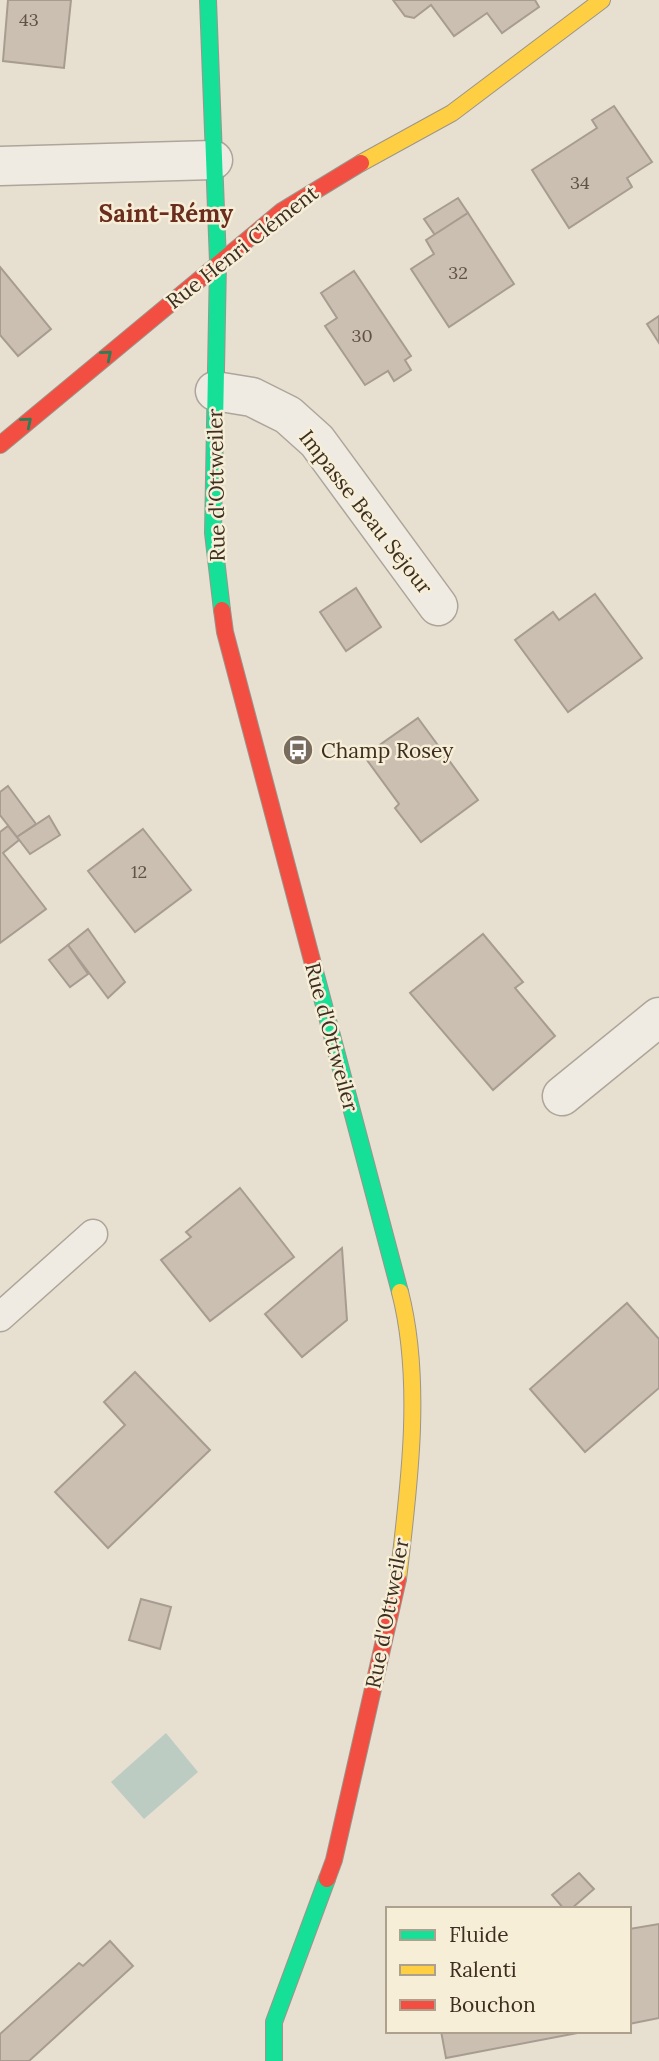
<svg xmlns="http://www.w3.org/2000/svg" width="659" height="2061" font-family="Lora,serif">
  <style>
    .water { fill: #bcccc2 }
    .building { fill: #cbbfb2; stroke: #a89c90; stroke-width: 2 }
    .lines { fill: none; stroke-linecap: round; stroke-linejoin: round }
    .lane-casing { stroke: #ada599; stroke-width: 31 }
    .street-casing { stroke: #ada599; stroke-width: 41 }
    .fast-casing { stroke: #9c958a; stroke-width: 18 }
    .slow-casing { stroke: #9c958a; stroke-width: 18 }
    .jam-casing { stroke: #9c958a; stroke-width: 18 }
    .lane { stroke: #efebe3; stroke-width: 28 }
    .street { stroke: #efebe3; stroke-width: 38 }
    .fast { stroke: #16e098; stroke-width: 16 }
    .slow { stroke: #ffcf43; stroke-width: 16 }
    .jam { stroke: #f24e42; stroke-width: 16 }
    .oneway { stroke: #2b7e56 }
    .labels { text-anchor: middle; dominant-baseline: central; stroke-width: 5; stroke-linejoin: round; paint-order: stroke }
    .number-label { font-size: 18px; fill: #605244 }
    .street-label { font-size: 21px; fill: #3d2e20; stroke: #f7eed8 }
    .poi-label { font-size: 21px; fill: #3d2e20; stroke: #f7eed8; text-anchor: start }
    .quarter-label { font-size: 24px; font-weight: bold; fill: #6b2e1e; stroke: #f7eed8 }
  </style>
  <rect width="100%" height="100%" fill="#e7e0d1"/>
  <path class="water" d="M 166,1733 L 198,1772 L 144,1819 L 111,1782 Z"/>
  <g class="building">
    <path d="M 8,0 L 71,0 L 64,68 L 3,61 Z"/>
    <path d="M 393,0 L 535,0 L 539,7 L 502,33 L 487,13 L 454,36 L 431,5 L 414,18 L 405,16 Z"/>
    <path d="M 614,106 L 652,162 L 627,178 L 632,187 L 569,228 L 532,170 L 597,128 L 592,120 Z"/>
    <path d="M 458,198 L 468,213 L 435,235 L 424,219 Z"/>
    <path d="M 468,213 L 514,284 L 449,327 L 411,269 L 434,254 L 426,240 Z"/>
    <path d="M 0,267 L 51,329 L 18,356 L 0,335 Z"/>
    <path d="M 354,271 L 411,356 L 405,360 L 411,370 L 394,381 L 388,371 L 365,385 L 325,326 L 337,318 L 321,293 Z"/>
    <path d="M 659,316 L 659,343 L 647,324 Z"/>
    <path d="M 356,588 L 381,627 L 346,651 L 320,612 Z"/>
    <path d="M 595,594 L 642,658 L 568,712 L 515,640 L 553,612 L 559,620 Z"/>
    <path d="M 418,718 L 478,800 L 421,842 L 395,808 L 399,804 L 364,756 Z"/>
    <path d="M 8,786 L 36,824 L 17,837 L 0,815 L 0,792 Z"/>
    <path d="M 49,816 L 60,835 L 30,854 L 17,837 Z"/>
    <path d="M 8,826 L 19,840 L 3,853 L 46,909 L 0,943 L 0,832 Z"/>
    <path d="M 143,829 L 191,890 L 135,932 L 88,871 Z"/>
    <path d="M 88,929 L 125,982 L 108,998 L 68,945 Z"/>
    <path d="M 483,934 L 523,982 L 515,988 L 555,1036 L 493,1090 L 410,993 Z"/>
    <path d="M 68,945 L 88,974 L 70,987 L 49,960 Z"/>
    <path d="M 240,1188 L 294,1257 L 210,1321 L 161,1260 L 191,1237 L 186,1232 Z"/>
    <path d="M 342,1248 L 347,1320 L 302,1357 L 265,1314 Z"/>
    <path d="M 627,1303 L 659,1339 L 659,1388 L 585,1452 L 530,1389 Z"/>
    <path d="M 135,1372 L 210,1450 L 108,1548 L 55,1492 L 125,1425 L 104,1402 Z"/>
    <path d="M 141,1599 L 171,1607 L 160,1649 L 129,1640 Z"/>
    <path d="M 579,1873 L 594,1889 L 571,1909 L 564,1909 L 552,1895 Z"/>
    <path d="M 659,1924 L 659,2018 L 629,2024 L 629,1929 Z"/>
    <path d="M 110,1941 L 133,1966 L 29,2061 L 0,2061 L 0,2034 L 79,1963 L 83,1966 Z"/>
    <path d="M 441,2031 L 588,2031 L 446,2058 Z"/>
  </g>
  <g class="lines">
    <g class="lane-casing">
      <path id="lane" d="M 0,1317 L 93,1234"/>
    </g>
    <g class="street-casing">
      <g id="street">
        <path d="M 0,166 L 213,160"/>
        <path d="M 215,391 L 252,397 L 288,415 L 317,441 L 438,606"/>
        <path d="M 562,1096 L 659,1017"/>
      </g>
    </g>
    <g class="fast-casing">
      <g id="fast">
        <path d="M 208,0 L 218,262 L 213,533 L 222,610"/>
        <path d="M 313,964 L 400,1292"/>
        <path d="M 274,2061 L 274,2022 L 327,1879"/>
      </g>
    </g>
    <g class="slow-casing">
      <g id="slow">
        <path d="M 361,163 L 452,113 L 602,0"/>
        <path d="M 398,1579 C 409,1488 423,1381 400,1292"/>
      </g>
    </g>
    <g class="jam-casing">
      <g id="jam">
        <path d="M 0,445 L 282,211 L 361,163"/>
        <path d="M 222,610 L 225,632 L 313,964"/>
        <path d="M 327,1879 L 334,1860 L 398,1579"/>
      </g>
    </g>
    <use href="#lane" class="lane"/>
    <use href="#street" class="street"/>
    <use href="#fast" class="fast"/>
    <use href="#slow" class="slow"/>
    <use href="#jam" class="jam"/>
  </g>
  <defs><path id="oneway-chevron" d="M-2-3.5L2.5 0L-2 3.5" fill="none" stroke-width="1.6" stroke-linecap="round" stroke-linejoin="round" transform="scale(1.75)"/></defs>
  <g class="oneway">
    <use href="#oneway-chevron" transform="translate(107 355) rotate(-40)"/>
    <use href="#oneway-chevron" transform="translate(27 422) rotate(-40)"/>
  </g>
  <defs>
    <g id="bus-disc" transform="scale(1.575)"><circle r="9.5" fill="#786c5e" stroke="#f7eed8"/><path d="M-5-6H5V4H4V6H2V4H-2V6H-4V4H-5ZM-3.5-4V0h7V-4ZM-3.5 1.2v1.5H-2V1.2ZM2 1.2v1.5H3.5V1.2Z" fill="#fff"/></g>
  </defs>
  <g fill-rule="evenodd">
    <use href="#bus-disc" x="298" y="750"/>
  </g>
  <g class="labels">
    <g class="number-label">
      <text x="29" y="19">43</text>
      <text x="580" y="182">34</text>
      <text x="458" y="272">32</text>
      <text x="362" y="335">30</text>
      <text x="139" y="871">12</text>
    </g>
    <g class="street-label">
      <text transform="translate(242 247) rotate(-38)">Rue Henri Clément</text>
      <text transform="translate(216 485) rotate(-91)">Rue d'Ottweiler</text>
      <text transform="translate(366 512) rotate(52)">Impasse Beau Sejour</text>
      <text transform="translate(332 1037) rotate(75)">Rue d'Ottweiler</text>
      <text transform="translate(387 1613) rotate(-79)">Rue d'Ottweiler</text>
    </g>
    <g class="poi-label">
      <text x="321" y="750">Champ Rosey</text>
    </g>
    <g class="quarter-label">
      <text x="166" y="213">Saint-Rémy</text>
    </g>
  </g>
  <rect x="386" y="1907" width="245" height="126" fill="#f7eed8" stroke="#ada18e" stroke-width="2"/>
  <rect x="400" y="1930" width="35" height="10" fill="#16e098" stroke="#ada18e" stroke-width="2"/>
  <text x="449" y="1942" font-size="21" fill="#3d2e20">Fluide</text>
  <rect x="400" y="1965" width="35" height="10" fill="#ffcf43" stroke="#ada18e" stroke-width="2"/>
  <text x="449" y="1977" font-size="21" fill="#3d2e20">Ralenti</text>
  <rect x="400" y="2000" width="35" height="10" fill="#f24e42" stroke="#ada18e" stroke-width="2"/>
  <text x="449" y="2012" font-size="21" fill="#3d2e20">Bouchon</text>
</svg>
